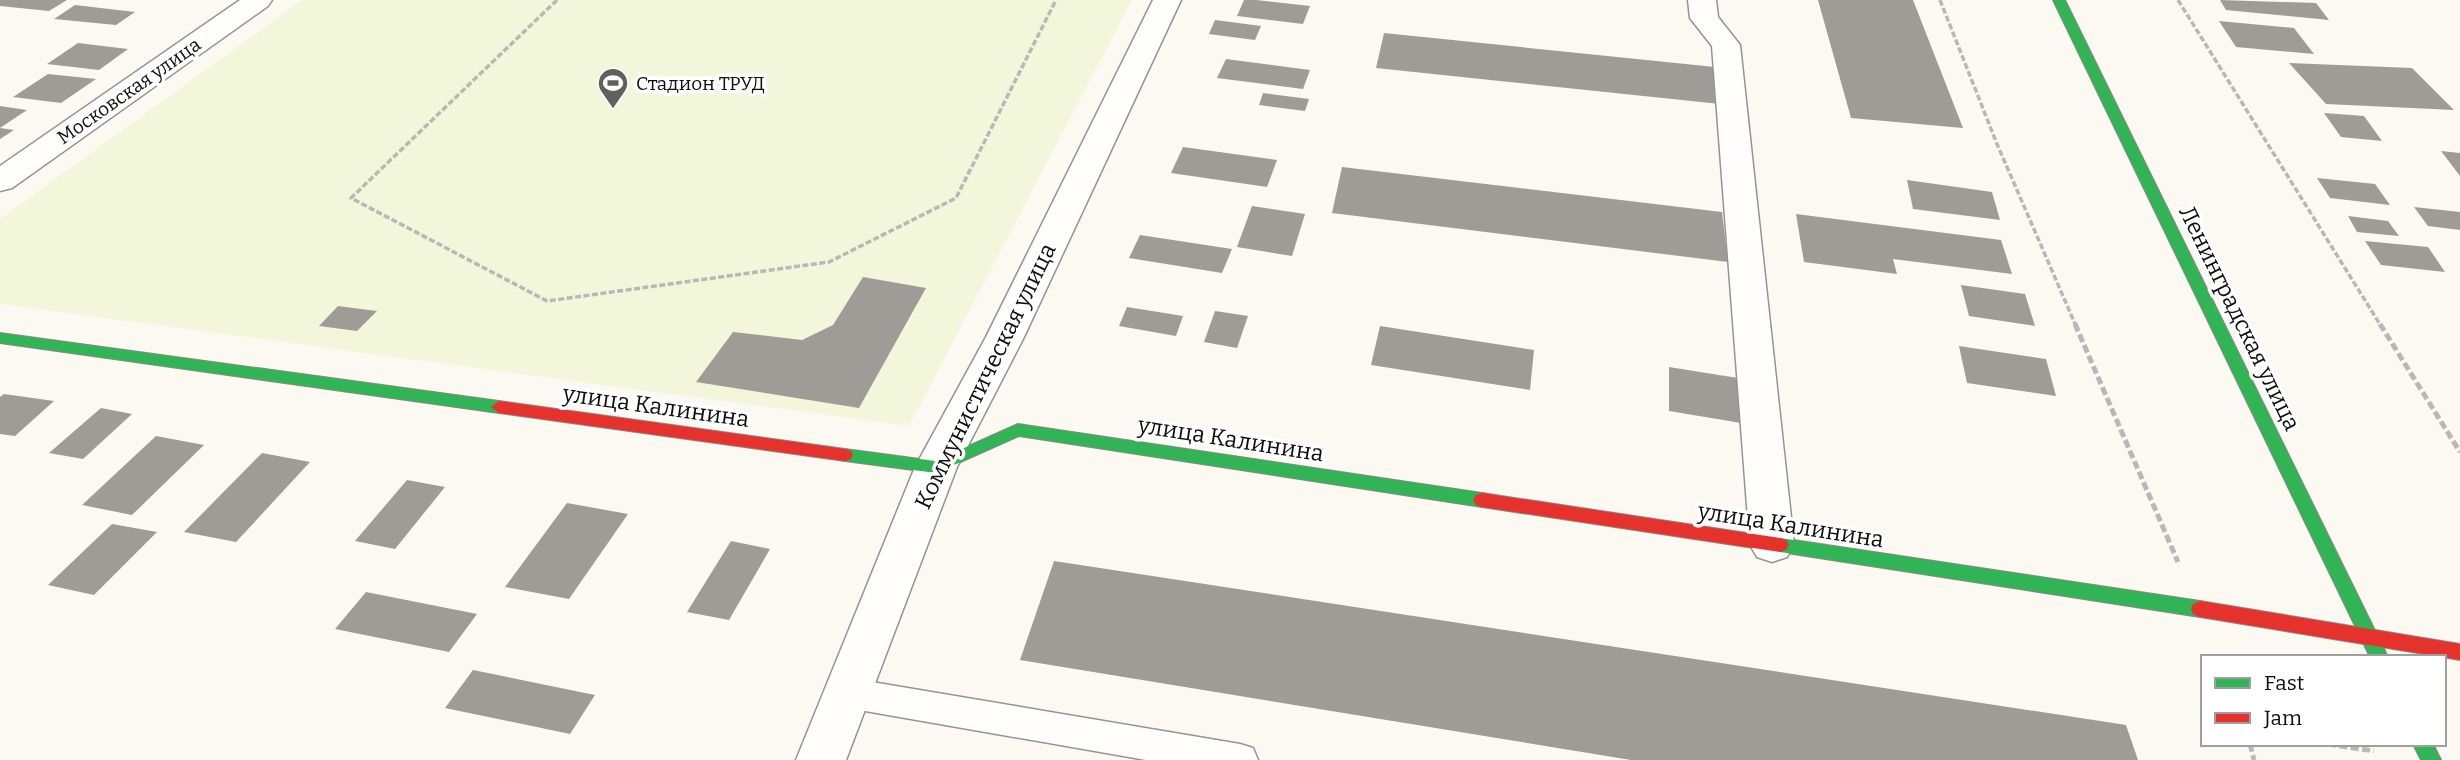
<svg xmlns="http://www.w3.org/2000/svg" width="2460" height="760" font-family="Bitter,serif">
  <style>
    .pitch { fill: #f2f6da }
    .building { fill: #9f9c98 }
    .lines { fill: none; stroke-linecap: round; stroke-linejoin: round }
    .lane-casing { stroke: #959491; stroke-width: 3 }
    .street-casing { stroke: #959491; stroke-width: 3 }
    .fast-casing { stroke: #8c8a87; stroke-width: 2 }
    .jam-casing { stroke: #8c8a87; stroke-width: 2 }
    .path-far1 { stroke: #b8b8b6; stroke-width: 3.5; stroke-dasharray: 6 2.5; stroke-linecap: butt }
    .path { stroke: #b8b8b6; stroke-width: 5; stroke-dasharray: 8 3.5; stroke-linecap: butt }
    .lane { fill: #fffefd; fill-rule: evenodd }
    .street { fill: #fffefd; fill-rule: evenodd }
    .fast { fill: #30b455; fill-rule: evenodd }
    .jam { fill: #e5322d; fill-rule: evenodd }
    .labels { text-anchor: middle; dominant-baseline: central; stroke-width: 7; stroke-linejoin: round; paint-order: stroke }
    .far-poi-label { font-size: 19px; fill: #0e0e0e; stroke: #fff; text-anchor: start }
    .far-street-label { font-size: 19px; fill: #0e0e0e; stroke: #fff }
    .street-label { font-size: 23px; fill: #0e0e0e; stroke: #fff }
  </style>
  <rect width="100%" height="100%" fill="#fcf9f2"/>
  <path class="pitch" d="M 302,0 L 1132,0 L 909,426 L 0,304 L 0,219 Z"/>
  <g class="building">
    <path d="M 0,0 L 67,0 L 49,11 L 0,6 Z"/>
    <path d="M 1244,0 L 1256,0 L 1310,6 L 1303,24 L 1237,16 Z"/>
    <path d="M 1818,0 L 1913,0 L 1963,128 L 1851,118 Z"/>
    <path d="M 2220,0 L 2316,3 L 2329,20 L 2226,10 Z"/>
    <path d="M 75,5 L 135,12 L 116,25 L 54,19 Z"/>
    <path d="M 1215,20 L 1261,26 L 1255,40 L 1209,34 Z"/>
    <path d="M 2219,21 L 2294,28 L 2314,54 L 2236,47 Z"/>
    <path d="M 1384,33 L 1715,67 L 1720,104 L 1376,68 Z"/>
    <path d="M 78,43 L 128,49 L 99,70 L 47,64 Z"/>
    <path d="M 1226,59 L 1310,70 L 1303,89 L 1217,78 Z"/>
    <path d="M 2289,63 L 2412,68 L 2454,110 L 2326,104 Z"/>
    <path d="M 48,74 L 96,79 L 61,103 L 13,97 Z"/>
    <path d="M 1263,93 L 1309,99 L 1305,111 L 1259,105 Z"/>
    <path d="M 0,106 L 27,110 L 0,128 L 14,130 L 0,139 Z"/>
    <path d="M 2324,113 L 2364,116 L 2382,141 L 2341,137 Z"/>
    <path d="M 1183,147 L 1277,160 L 1267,187 L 1171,173 Z"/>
    <path d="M 2441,151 L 2460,153 L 2460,176 Z"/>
    <path d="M 1342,167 L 1722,212 L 1728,262 L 1332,213 Z"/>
    <path d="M 2317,178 L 2375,184 L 2390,205 L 2330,198 Z"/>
    <path d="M 1907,180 L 1992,192 L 2000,220 L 1913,209 Z"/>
    <path d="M 1252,206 L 1305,214 L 1292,256 L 1237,247 Z"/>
    <path d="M 2414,207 L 2460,212 L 2460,230 L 2428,226 Z"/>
    <path d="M 1796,214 L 2001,240 L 2012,274 L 1893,259 L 1897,274 L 1804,262 Z"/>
    <path d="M 2348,216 L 2388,221 L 2399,236 L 2357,232 Z"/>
    <path d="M 1140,235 L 1232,249 L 1222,273 L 1129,258 Z"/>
    <path d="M 2365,241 L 2428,247 L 2445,272 L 2381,265 Z"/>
    <path d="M 863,277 L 926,288 L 859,408 L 696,382 L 733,332 L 802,340 L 833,325 Z"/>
    <path d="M 1961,285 L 2025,294 L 2035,326 L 1969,316 Z"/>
    <path d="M 338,306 L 377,311 L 357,331 L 319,326 Z"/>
    <path d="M 1127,307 L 1183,316 L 1176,336 L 1119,326 Z"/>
    <path d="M 1215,311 L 1248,316 L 1237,348 L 1204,342 Z"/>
    <path d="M 1380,326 L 1534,350 L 1530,390 L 1371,365 Z"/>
    <path d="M 1959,346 L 2046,359 L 2056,396 L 1967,383 Z"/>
    <path d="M 1669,367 L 1744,379 L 1747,424 L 1669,411 Z"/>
    <path d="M 4,394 L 54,401 L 15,436 L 0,434 L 0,397 Z"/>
    <path d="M 101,408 L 132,414 L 83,459 L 49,453 Z"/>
    <path d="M 156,436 L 204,445 L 132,515 L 82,505 Z"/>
    <path d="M 262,453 L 310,462 L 236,542 L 184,532 Z"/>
    <path d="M 407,480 L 445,487 L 395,549 L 355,541 Z"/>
    <path d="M 567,503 L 628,514 L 569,599 L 505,587 Z"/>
    <path d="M 112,524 L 157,532 L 94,595 L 48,585 Z"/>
    <path d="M 731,541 L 770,549 L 729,620 L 687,612 Z"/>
    <path d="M 1054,561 L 2126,725 L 2138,760 L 1631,760 L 1020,660 Z"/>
    <path d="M 366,592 L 477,614 L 449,652 L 335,629 Z"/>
    <path d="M 473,670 L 595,695 L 570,734 L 445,708 Z"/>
  </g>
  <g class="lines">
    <g class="lane-casing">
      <path id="lane" d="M 848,678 L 1240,744 L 1253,748 L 1258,760 L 1146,760 L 848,708 L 836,704 L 831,693 L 836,682 Z"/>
    </g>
    <g class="street-casing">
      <g id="street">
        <path d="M 240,0 L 272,0 L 268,6 L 12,188 L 0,191 L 0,166 Z"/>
        <path d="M 1153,0 L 1181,0 L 1024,337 L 957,467 L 846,760 L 796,760 L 915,467 L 986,337 Z"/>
        <path d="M 1688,0 L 1716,0 L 1718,17 L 1740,45 L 1794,545 L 1787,557 L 1772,562 L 1757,557 L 1750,545 L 1712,46 L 1690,18 Z"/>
      </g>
    </g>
    <g class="fast-casing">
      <g id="fast">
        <path d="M 2053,0 L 2065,0 L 2388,657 L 2370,657 Z"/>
        <path d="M 0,333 L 499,401 L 507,407 L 499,413 L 0,343 Z"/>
        <path d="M 1018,424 L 1482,493 L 1488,495 L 1491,500 L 1488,505 L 1482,507 L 1019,436 L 936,473 L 845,461 L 839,459 L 837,455 L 839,451 L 845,449 L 935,461 Z"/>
        <path d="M 1780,538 L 2200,601 L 2207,604 L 2209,609 L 2207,614 L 2200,617 L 1780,552 L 1774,550 L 1771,545 L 1774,540 Z"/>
        <path d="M 2413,744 L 2433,744 L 2441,760 L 2421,760 Z"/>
      </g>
    </g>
    <g class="jam-casing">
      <g id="jam">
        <path d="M 499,401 L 845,449 L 851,451 L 853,455 L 851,459 L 845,461 L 499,413 L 491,407 Z"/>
        <path d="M 1482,493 L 1780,538 L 1786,540 L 1789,545 L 1786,550 L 1780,552 L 1482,507 L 1476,505 L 1473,500 L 1476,495 Z"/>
        <path d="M 2200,601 L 2460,644 L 2460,660 L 2200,617 L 2193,614 L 2191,609 L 2193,604 Z"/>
      </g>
    </g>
    <g class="path-far1">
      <path d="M 557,0 L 351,198 L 547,301 L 829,262 L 956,198 L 1056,0"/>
      <path d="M 1940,0 L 1997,144 L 2076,326"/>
      <path d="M 2178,0 L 2381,326"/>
    </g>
    <g class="path">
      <path d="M 2075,324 L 2178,562"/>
      <path d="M 2380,324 L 2460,452"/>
      <path d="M 2250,744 L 2254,760"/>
      <path d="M 2328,744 L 2374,751"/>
    </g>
    <use href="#lane" class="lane"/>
    <use href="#street" class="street"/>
    <use href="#fast" class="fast"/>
    <use href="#jam" class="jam"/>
  </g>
  <defs>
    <g id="stadium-pin" transform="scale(1.575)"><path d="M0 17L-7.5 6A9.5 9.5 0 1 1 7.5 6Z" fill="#61605e" stroke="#fff"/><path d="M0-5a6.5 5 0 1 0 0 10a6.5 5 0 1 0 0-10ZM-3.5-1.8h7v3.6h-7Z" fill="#fff"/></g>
  </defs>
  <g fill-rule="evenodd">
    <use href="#stadium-pin" x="613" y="83"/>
  </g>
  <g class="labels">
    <g class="far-poi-label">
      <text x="636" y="83">Стадион ТРУД</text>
    </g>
    <g class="far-street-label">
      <text transform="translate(129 91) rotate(-35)">Московская улица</text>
    </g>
    <g class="street-label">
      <text transform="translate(2240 318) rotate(64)">Ленинградская улица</text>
      <text transform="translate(985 376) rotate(-64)">Коммунистическая улица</text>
      <text transform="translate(656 406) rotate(8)">улица Калинина</text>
      <text transform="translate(1231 439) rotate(9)">улица Калинина</text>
      <text transform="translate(1791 525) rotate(9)">улица Калинина</text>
    </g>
  </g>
  <rect x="2201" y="655" width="245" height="91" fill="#ffffff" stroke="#9f9f9f" stroke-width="2"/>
  <rect x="2215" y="678" width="35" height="10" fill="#30b455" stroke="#9f9f9f" stroke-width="2"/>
  <text x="2264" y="690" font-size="21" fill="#0e0e0e">Fast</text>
  <rect x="2215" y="713" width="35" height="10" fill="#e5322d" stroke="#9f9f9f" stroke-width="2"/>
  <text x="2264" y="725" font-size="21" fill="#0e0e0e">Jam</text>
</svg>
